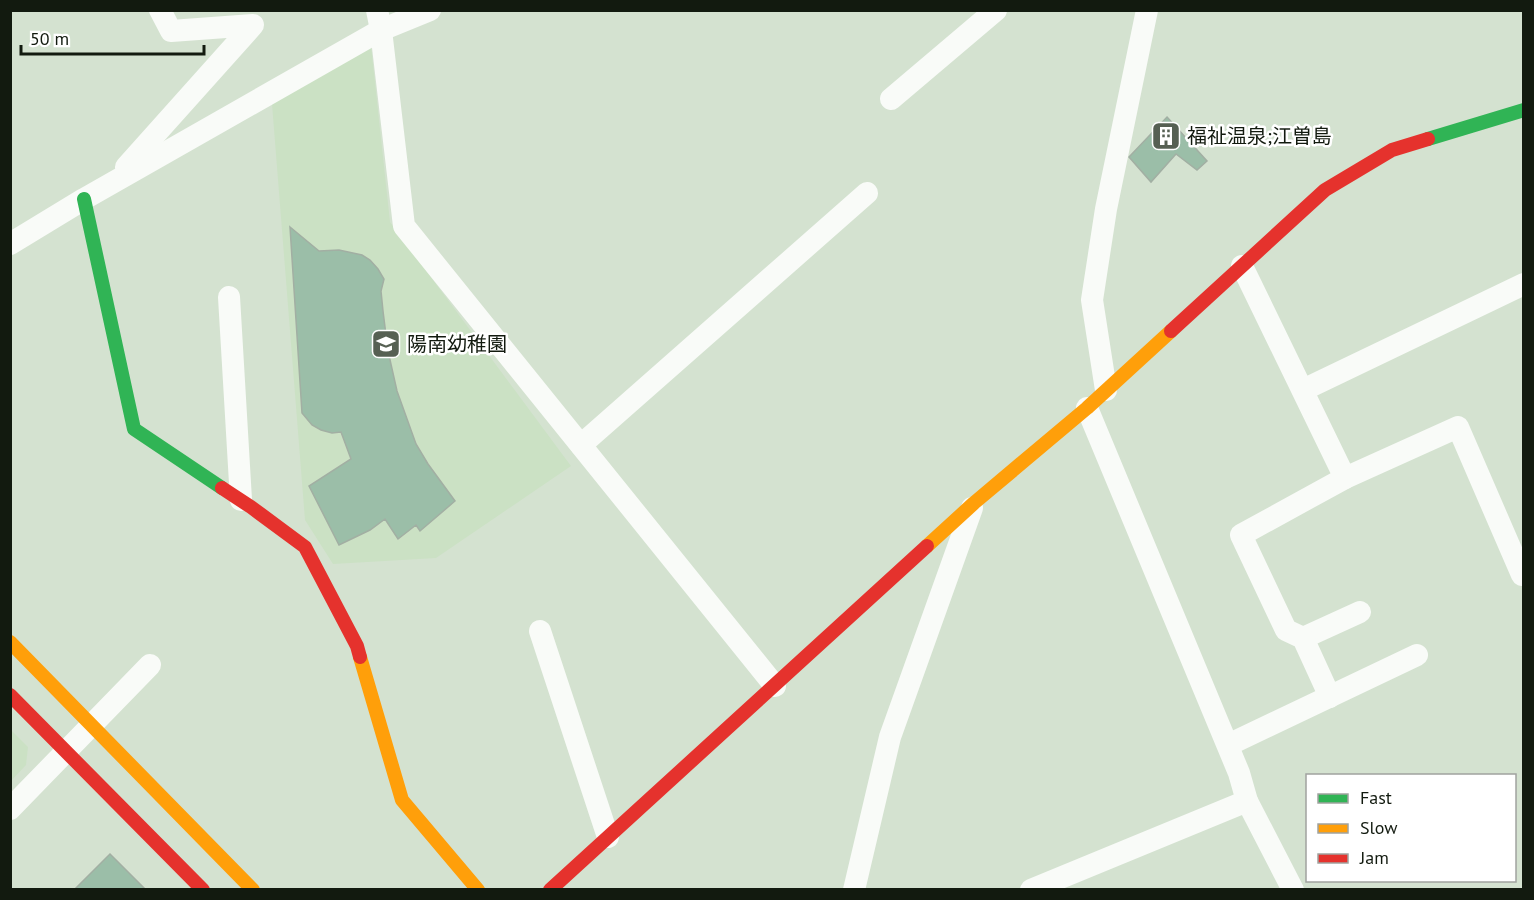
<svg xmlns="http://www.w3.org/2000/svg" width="1534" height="900" font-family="'PT Sans','Noto Sans JP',sans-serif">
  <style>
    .built { fill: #cbe1c4 }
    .building { fill: #9bbea8; stroke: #a2afa3; stroke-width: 1.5 }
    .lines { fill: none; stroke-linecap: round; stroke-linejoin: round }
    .street { stroke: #f9fbf8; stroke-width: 22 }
    .fast { stroke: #30b455; stroke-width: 14 }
    .slow { stroke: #ff9f0a; stroke-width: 14 }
    .jam { stroke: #e5322d; stroke-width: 14 }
    .labels { text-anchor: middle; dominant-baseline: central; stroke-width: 5; stroke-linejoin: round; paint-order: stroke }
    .poi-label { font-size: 20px; fill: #121a0f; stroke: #fff; text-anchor: start }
  </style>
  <rect width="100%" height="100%" fill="#d4e2d0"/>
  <g class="built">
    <path d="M 371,46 L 390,222 L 571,466 L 436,558 L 333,564 L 305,520 L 272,104 Z"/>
    <path d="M 11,730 L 28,747 L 26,765 L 11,781 Z"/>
  </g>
  <g class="building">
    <path d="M 1167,117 L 1207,161 L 1197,170 L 1176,154 L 1151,182 L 1129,157 Z"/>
    <path d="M 290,227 L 319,251 L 339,250 L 362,255 L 370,260 L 378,269 L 384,279 L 381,291 L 383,311 L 388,351 L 397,391 L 416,444 L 428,464 L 455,501 L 420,531 L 416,525 L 398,539 L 385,519 L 370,530 L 339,545 L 309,486 L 351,459 L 341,432 L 332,433 L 321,430 L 312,425 L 302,413 Z"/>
    <path d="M 110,854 L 146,890 L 74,890 Z"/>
  </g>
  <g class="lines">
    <g class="street">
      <path d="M 377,10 L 381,30 L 404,226 L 775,686"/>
      <path d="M 891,99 L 996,10"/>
      <path d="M 126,167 L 253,25 L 171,31 L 160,10"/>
      <path d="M 10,244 L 84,199 L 381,30 L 430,10"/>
      <path d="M 1242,266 L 1345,478"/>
      <path d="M 229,297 L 241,500"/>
      <path d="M 1106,390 L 1092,300 L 1106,209 L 1147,10"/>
      <path d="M 1303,390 L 1524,284"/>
      <path d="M 1087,408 L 1239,773 L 1247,801 L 1293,890"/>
      <path d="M 581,445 L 867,193"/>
      <path d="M 540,631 L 608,837"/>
      <path d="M 1303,638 L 1360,612"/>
      <path d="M 1330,697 L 1303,638 L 1286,630 L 1241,535 L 1345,478 L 1458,427 L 1522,575"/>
      <path d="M 1228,745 L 1417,655"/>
      <path d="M 10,809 L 150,665"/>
      <path d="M 854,890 L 890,737 L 972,508"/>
      <path d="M 1031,890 L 1247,801"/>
    </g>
    <g class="fast">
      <path d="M 1428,139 L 1524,110"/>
      <path d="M 84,199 L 134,429 L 222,488"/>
    </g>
    <g class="slow">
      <path d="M 927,546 L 974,503 L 1087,408 L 1171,331"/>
      <path d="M 10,642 L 253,890"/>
      <path d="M 360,657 L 402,800 L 478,890"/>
    </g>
    <g class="jam">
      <path d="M 1171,331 L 1325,190 L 1392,150 L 1428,139"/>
      <path d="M 222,488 L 251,507 L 305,547 L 357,646 L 360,657"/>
      <path d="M 10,695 L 203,890"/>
      <path d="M 550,890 L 927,546"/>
    </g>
  </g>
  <defs>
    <g id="building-square" transform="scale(1.5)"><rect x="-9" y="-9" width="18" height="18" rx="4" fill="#566053" stroke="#fff"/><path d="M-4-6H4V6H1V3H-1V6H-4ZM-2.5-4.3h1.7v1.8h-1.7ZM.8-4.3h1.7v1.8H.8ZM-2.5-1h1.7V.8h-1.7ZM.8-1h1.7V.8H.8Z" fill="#fff"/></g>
    <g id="school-square" transform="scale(1.5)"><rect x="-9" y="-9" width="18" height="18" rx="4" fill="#566053" stroke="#fff"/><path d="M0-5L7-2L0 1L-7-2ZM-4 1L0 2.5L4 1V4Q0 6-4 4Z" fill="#fff"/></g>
  </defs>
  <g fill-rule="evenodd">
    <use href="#building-square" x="1166" y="136"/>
    <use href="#school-square" x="386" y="344"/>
  </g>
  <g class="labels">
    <g class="poi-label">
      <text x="1187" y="136">福祉温泉;江曽島</text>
      <text x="407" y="344">陽南幼稚園</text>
    </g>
  </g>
  <rect width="1534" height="900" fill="none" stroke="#121a0f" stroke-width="24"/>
  <rect x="1306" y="774" width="210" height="108" fill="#ffffff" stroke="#a0a39f" stroke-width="1.5"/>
  <rect x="1318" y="794" width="30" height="9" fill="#30b455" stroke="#a0a39f" stroke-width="1.5"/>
  <text x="1360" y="804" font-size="18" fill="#121a0f">Fast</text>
  <rect x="1318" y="824" width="30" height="9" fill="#ff9f0a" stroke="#a0a39f" stroke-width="1.5"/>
  <text x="1360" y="834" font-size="18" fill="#121a0f">Slow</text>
  <rect x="1318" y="854" width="30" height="9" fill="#e5322d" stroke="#a0a39f" stroke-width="1.5"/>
  <text x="1360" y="864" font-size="18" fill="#121a0f">Jam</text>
  <path d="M21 45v9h183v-9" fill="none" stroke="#121a0f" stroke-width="3"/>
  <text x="30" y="45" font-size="18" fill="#121a0f" stroke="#ffffff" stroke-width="4.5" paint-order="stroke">50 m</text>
</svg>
